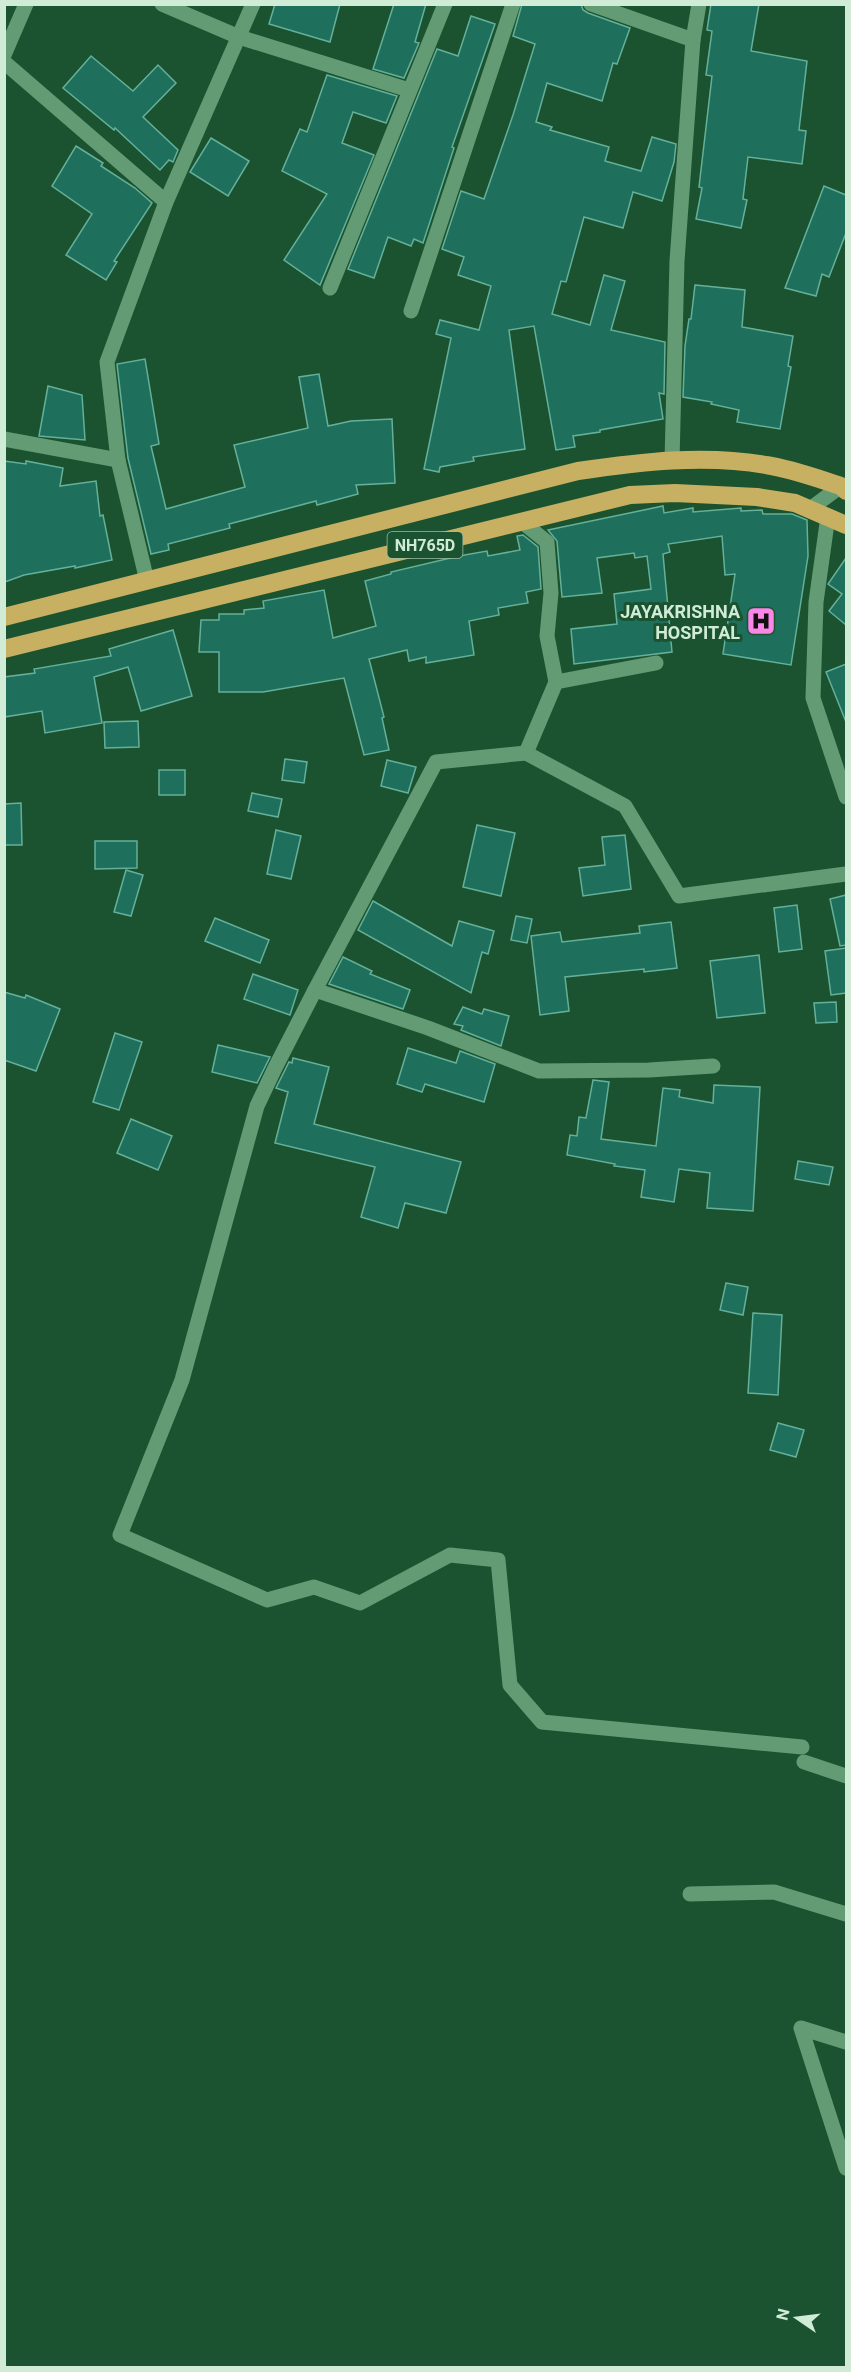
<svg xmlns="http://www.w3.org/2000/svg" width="851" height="2372" font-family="Roboto,sans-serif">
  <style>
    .building { fill: #1e6f5b; stroke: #65b09a; stroke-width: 1.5 }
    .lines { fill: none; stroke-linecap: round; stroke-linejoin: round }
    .street { stroke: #639b74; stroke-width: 15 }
    .secondary { stroke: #639b74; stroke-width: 15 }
    .highway { stroke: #c8b062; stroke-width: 18 }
    .labels { text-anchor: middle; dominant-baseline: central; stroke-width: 6; stroke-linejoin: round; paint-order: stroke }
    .shield { fill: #1b5330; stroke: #9abea4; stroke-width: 1.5 }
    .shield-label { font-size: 16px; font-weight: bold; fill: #d0ecd6 }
    .poi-label { font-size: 18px; font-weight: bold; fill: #d0ecd6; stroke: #1b5330; text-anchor: end }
  </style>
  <rect width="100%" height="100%" fill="#1b5330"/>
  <g class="building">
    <path d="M 275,4 L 340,4 L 330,42 L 269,24 Z"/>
    <path d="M 394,4 L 426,4 L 415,42 L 419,43 L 404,78 L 373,69 Z"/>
    <path d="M 522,4 L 581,4 L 583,10 L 588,13 L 630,28 L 617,64 L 613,63 L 602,101 L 547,83 L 536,122 L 552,127 L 550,130 L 609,147 L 605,161 L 641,171 L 652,137 L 676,144 L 674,162 L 662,201 L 633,192 L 623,228 L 584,217 L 566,282 L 561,281 L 552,314 L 590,325 L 604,275 L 625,281 L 611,330 L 665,342 L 664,394 L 659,393 L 663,419 L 600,430 L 600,432 L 573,436 L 575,447 L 556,450 L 534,326 L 509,330 L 525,449 L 473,457 L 474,461 L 440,467 L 439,472 L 424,469 L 451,338 L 436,334 L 440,320 L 479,330 L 491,286 L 458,275 L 464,257 L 442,249 L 461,191 L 484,199 L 513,115 L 535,44 L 513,36 Z"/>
    <path d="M 711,4 L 759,4 L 751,51 L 807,61 L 799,130 L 806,131 L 802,164 L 748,157 L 743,199 L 747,200 L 741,228 L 696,219 L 702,188 L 699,187 L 712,76 L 706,75 L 712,31 L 707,30 Z"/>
    <path d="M 471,16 L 495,24 L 452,147 L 454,148 L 423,243 L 414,239 L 411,246 L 388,237 L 374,278 L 348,269 L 437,49 L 458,56 Z"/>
    <path d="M 91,56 L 133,91 L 158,65 L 176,83 L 143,117 L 178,150 L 173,162 L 169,160 L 160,170 L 115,128 L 114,130 L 63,88 Z"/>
    <path d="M 327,75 L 397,96 L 386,123 L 353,112 L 342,143 L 374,155 L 320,285 L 284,260 L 327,194 L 282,171 L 300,129 L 307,132 Z"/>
    <path d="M 211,138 L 249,161 L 228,196 L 190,172 Z"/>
    <path d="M 76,146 L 103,163 L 101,166 L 135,188 L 152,203 L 114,261 L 117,262 L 106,280 L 66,255 L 92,214 L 52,186 Z"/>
    <path d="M 824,186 L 846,195 L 846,233 L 829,277 L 822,274 L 816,296 L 785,288 Z"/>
    <path d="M 695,285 L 745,290 L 742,327 L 793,336 L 788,366 L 791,367 L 780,429 L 737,422 L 739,410 L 711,404 L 712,402 L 683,397 L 685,346 L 689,319 L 691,319 Z"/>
    <path d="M 145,359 L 159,444 L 151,446 L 166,509 L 245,487 L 234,445 L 308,428 L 299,377 L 319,374 L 328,426 L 351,421 L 392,419 L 395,483 L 356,485 L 358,494 L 317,505 L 316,501 L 229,524 L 230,528 L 168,544 L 169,550 L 151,554 L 128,458 L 117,364 Z"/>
    <path d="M 48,386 L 82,395 L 85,440 L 39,436 Z"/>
    <path d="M 4,461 L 26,464 L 26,461 L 63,468 L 60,486 L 96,481 L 100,516 L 103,515 L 112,560 L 75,568 L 75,566 L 24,575 L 5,582 Z"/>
    <path d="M 663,506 L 664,513 L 693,508 L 693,512 L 741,508 L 741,511 L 762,510 L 763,514 L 792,514 L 807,520 L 808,556 L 791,665 L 723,654 L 735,574 L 725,575 L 722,536 L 668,544 L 670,552 L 663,554 L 672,652 L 574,664 L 571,629 L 617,624 L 614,594 L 651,589 L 647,556 L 635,558 L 634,553 L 597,558 L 602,593 L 562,597 L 557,541 L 548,530 Z"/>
    <path d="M 523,535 L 538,547 L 541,589 L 526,592 L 528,603 L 498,608 L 499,615 L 469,621 L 474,655 L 426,663 L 426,657 L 409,661 L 407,650 L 369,659 L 384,717 L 382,718 L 389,750 L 364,755 L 344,678 L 263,692 L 219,692 L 219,652 L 199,652 L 201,620 L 219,620 L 219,614 L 244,614 L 244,610 L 264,608 L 263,601 L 324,590 L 333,638 L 376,626 L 365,581 L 391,574 L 391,572 L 459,556 L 487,551 L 488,556 L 520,550 L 517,536 Z"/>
    <path d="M 846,558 L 846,625 L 829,611 L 842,594 L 828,584 Z"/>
    <path d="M 173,630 L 192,696 L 141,711 L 128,667 L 94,677 L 102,723 L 45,733 L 42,711 L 4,717 L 4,677 L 35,673 L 34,669 L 111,656 L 109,649 Z"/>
    <path d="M 846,664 L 846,722 L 826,672 Z"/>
    <path d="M 138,721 L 139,747 L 105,748 L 104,722 Z"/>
    <path d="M 285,759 L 307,762 L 304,783 L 282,780 Z"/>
    <path d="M 387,760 L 416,767 L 408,793 L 381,786 Z"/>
    <rect x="159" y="770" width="26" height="25"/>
    <path d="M 252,793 L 282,799 L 278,817 L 248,811 Z"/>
    <path d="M 21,803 L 22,845 L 4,845 L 4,804 Z"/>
    <path d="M 477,825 L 515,833 L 501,896 L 463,887 Z"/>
    <path d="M 276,830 L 301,836 L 291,879 L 267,874 Z"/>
    <path d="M 625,835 L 631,889 L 583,896 L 579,868 L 605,865 L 602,837 Z"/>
    <path d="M 95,841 L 137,841 L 137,868 L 95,869 Z"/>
    <path d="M 126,870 L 143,875 L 131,916 L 114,912 Z"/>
    <path d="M 846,895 L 846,945 L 840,946 L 830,899 Z"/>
    <path d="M 373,901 L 452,946 L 459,921 L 494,931 L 488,954 L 482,952 L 471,993 L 358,930 Z"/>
    <path d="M 797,905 L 802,949 L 779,952 L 774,908 Z"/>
    <path d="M 516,916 L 532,919 L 527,943 L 511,940 Z"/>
    <path d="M 215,918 L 269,940 L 260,963 L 205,941 Z"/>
    <path d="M 671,922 L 677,968 L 644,972 L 644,969 L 565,977 L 569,1011 L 540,1015 L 531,936 L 560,932 L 562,942 L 640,933 L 639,926 Z"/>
    <path d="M 846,948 L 846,993 L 831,995 L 825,951 Z"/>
    <path d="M 759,955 L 765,1013 L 717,1018 L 710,961 Z"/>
    <path d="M 343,957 L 372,971 L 370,974 L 410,990 L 403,1009 L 329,984 Z"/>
    <path d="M 253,974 L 298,990 L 290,1015 L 244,999 Z"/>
    <path d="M 4,992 L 25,998 L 26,995 L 60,1009 L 36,1071 L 4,1060 Z"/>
    <path d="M 836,1002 L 837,1022 L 816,1023 L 814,1003 Z"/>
    <path d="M 463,1007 L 482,1014 L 484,1009 L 509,1016 L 501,1046 L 461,1030 L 463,1026 L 454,1024 Z"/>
    <path d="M 115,1033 L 142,1042 L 119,1110 L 93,1102 Z"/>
    <path d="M 218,1045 L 270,1057 L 257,1083 L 212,1072 Z"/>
    <path d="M 408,1048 L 456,1063 L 460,1051 L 495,1064 L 484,1102 L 425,1084 L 422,1092 L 397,1084 Z"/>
    <path d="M 293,1058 L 329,1067 L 314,1124 L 461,1162 L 446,1213 L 405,1203 L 398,1228 L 361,1217 L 375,1167 L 275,1143 L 288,1092 L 276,1088 L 289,1062 L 292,1063 Z"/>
    <path d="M 593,1080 L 609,1082 L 601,1139 L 656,1146 L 663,1088 L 680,1090 L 679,1097 L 713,1103 L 714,1085 L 760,1087 L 753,1211 L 707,1208 L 710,1173 L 679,1169 L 674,1202 L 641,1197 L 645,1170 L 614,1166 L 615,1164 L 567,1155 L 570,1135 L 577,1136 L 579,1117 L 586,1118 Z"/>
    <path d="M 131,1119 L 172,1136 L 158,1170 L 117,1153 Z"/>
    <path d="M 798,1161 L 833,1167 L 829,1185 L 795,1179 Z"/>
    <path d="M 726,1283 L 748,1287 L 743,1315 L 720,1310 Z"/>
    <path d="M 753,1313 L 782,1315 L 778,1395 L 748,1393 Z"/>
    <path d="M 778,1423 L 804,1430 L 796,1457 L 770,1450 Z"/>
  </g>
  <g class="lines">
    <g class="street">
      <path d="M 162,4 L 239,37 L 409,90"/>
      <path d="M 591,4 L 693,40 L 699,4"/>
      <path d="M 4,55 L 26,4"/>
      <path d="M 4,62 L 166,202"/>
      <path d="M 330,288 L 445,4"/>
      <path d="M 411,311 L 513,4"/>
      <path d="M 4,439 L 118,460 L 107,362 L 166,202 L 253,4"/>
      <path d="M 118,460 L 147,581"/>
      <path d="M 672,461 L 677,261 L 693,40"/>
      <path d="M 828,516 L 816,602 L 813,698 L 846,797"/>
      <path d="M 521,521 L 547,542 L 551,593 L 547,636 L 556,682"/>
      <path d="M 656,663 L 556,682 L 526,753 L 625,806 L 679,896 L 846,874"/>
      <path d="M 526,753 L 436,762 L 315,990 L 428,1028 L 539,1071 L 649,1070 L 713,1066"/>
      <path d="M 315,990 L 275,1068 L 257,1106 L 182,1380 L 120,1535 L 267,1600 L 314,1587 L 360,1603 L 450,1555 L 498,1560 L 510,1685 L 542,1722 L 802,1747"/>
      <path d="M 804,1762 L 846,1776"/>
      <path d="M 690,1894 L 774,1892 L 846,1914"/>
      <path d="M 846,2042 L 801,2028 L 846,2168"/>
    </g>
    <path class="secondary" d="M 810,509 L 841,486 L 846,485"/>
    <g class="highway">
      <path d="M 4,617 L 578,471 C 640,462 704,454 766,465 C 792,469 816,478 841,486 L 846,491"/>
      <path d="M 4,649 L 630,495 L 675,493 L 757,497 L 795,503 L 846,525"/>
    </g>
  </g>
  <defs>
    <g id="hospital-square" transform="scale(1.5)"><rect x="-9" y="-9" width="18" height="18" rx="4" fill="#f987e8" stroke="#1b5330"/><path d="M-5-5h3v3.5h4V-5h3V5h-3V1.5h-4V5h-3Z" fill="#111"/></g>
  </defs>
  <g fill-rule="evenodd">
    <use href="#hospital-square" x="761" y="621"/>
  </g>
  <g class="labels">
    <rect class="shield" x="387.5" y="532" width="75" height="26" rx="4.5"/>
    <g class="shield-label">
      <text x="425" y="545">NH765D</text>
    </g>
    <g class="poi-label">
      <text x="740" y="611">JAYAKRISHNA<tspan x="740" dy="21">HOSPITAL</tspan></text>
    </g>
  </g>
  <rect width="851" height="2372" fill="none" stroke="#d0ecd6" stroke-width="12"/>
  <g transform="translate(797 2318) rotate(284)" stroke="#1b5330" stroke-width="4.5" paint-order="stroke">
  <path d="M0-4.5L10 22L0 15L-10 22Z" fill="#d0ecd6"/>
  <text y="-9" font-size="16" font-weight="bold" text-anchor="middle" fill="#d0ecd6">N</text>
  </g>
</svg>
